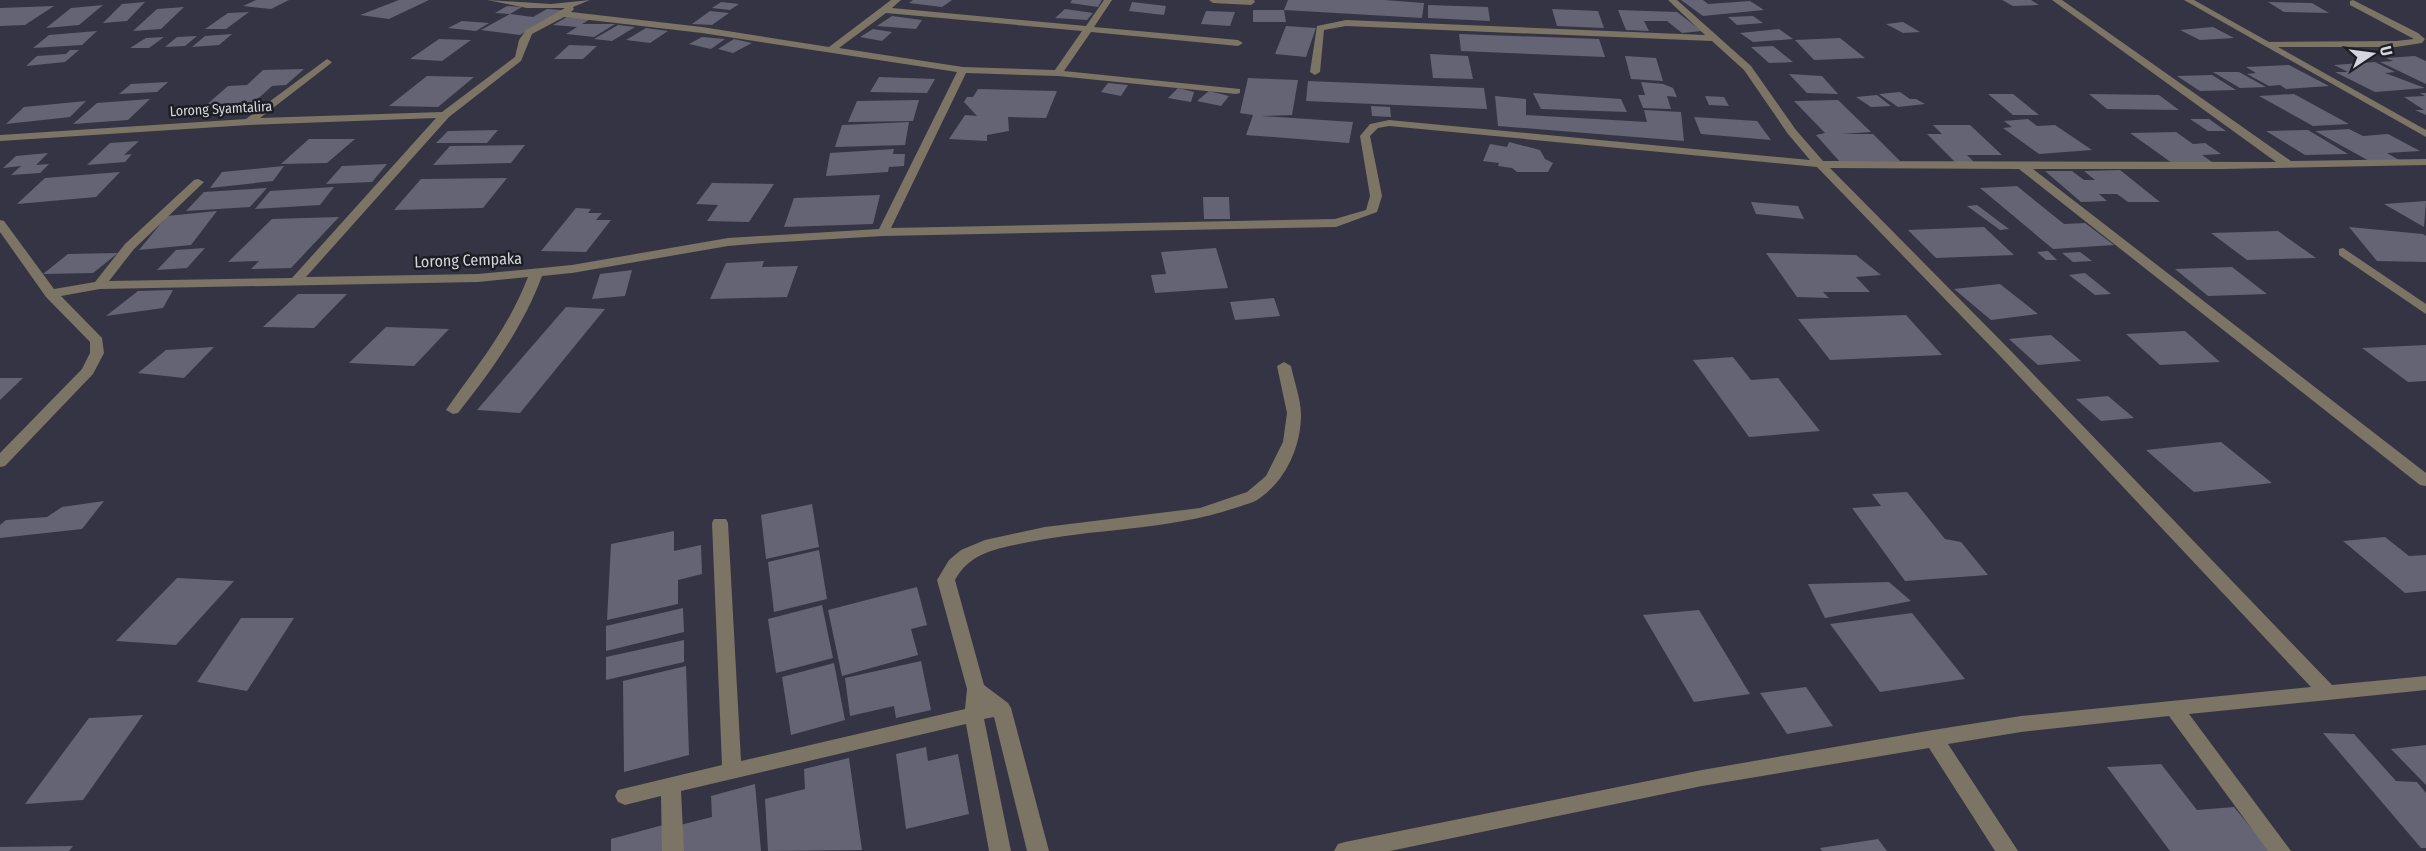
<svg xmlns="http://www.w3.org/2000/svg" width="2426" height="851" font-family="'Fira Sans Condensed',sans-serif">
  <style>
    .building { fill: #646475 }
    .lines { fill: none; stroke-linecap: round; stroke-linejoin: round }
    .minor { fill: #7c7464; fill-rule: evenodd }
    .labels { text-anchor: middle; dominant-baseline: central; stroke-width: 5; stroke-linejoin: round; paint-order: stroke }
    .far-street-label { font-size: 14px; fill: #d5d5df; stroke: #1d1d24 }
    .street-label { font-size: 16px; fill: #d5d5df; stroke: #1d1d24 }
  </style>
  <rect width="100%" height="100%" fill="#353444"/>
  <g class="building">
    <path d="M 256,0 L 289,0 L 271,9 L 243,6 Z"/>
    <path d="M 399,0 L 429,0 L 389,19 L 360,15 Z"/>
    <path d="M 913,0 L 952,0 L 942,7 L 909,3 Z"/>
    <path d="M 1072,0 L 1102,0 L 1098,7 L 1070,3 Z"/>
    <path d="M 1288,0 L 1384,0 L 1424,3 L 1422,18 L 1284,10 Z"/>
    <path d="M 1681,0 L 1703,0 L 1708,4 L 1750,1 L 1764,10 L 1703,16 Z"/>
    <path d="M 2002,0 L 2031,0 L 2039,5 L 2013,6 Z"/>
    <path d="M 145,2 L 127,21 L 103,23 L 122,4 Z"/>
    <path d="M 721,2 L 739,4 L 730,10 L 712,8 Z"/>
    <path d="M 1132,2 L 1166,6 L 1164,15 L 1129,11 Z"/>
    <path d="M 2268,2 L 2312,3 L 2329,13 L 2284,12 Z"/>
    <path d="M 103,5 L 79,25 L 46,28 L 71,8 Z"/>
    <path d="M 1428,5 L 1488,7 L 1490,21 L 1428,18 Z"/>
    <path d="M 54,6 L 25,25 L 0,26 L 0,8 Z"/>
    <path d="M 507,6 L 522,7 L 510,14 L 495,13 Z"/>
    <path d="M 184,7 L 161,29 L 133,31 L 157,9 Z"/>
    <path d="M 547,9 L 562,10 L 520,35 L 481,30 L 510,14 L 533,17 Z"/>
    <path d="M 1065,9 L 1093,13 L 1087,20 L 1055,18 Z"/>
    <path d="M 1552,9 L 1598,11 L 1604,28 L 1557,26 Z"/>
    <path d="M 1253,10 L 1284,10 L 1286,22 L 1253,22 Z"/>
    <path d="M 1618,10 L 1677,12 L 1702,31 L 1682,33 L 1667,21 L 1644,21 L 1649,31 L 1626,30 Z"/>
    <path d="M 710,11 L 729,13 L 712,25 L 692,24 Z"/>
    <path d="M 1206,11 L 1235,12 L 1230,26 L 1201,24 Z"/>
    <path d="M 249,12 L 226,29 L 205,29 L 228,13 Z"/>
    <path d="M 892,16 L 922,20 L 916,29 L 877,26 Z"/>
    <path d="M 1753,16 L 1763,23 L 1737,25 L 1728,17 Z"/>
    <path d="M 567,17 L 590,19 L 582,24 L 615,24 L 594,37 L 566,34 L 577,27 L 553,25 Z"/>
    <path d="M 462,21 L 489,23 L 476,31 L 448,28 Z"/>
    <path d="M 1903,22 L 1920,32 L 1903,33 L 1886,24 Z"/>
    <path d="M 618,25 L 635,27 L 612,41 L 594,39 Z"/>
    <path d="M 1286,26 L 1316,28 L 1306,57 L 1275,54 Z"/>
    <path d="M 2213,27 L 2234,38 L 2200,40 L 2180,30 Z"/>
    <path d="M 646,28 L 668,31 L 650,43 L 626,40 Z"/>
    <path d="M 873,29 L 892,32 L 882,41 L 860,37 Z"/>
    <path d="M 1779,29 L 1793,39 L 1753,42 L 1740,33 Z"/>
    <path d="M 97,31 L 82,45 L 33,48 L 49,35 Z"/>
    <path d="M 232,34 L 219,45 L 192,47 L 205,36 Z"/>
    <path d="M 1459,34 L 1599,39 L 1605,57 L 1461,51 Z"/>
    <path d="M 197,36 L 185,46 L 165,47 L 177,37 Z"/>
    <path d="M 164,37 L 149,48 L 130,48 L 146,38 Z"/>
    <path d="M 702,37 L 725,39 L 711,49 L 689,44 Z"/>
    <path d="M 1840,38 L 1865,58 L 1814,60 L 1795,40 Z"/>
    <path d="M 439,39 L 471,40 L 442,61 L 410,59 Z"/>
    <path d="M 734,39 L 752,43 L 733,53 L 718,49 Z"/>
    <path d="M 569,45 L 597,46 L 583,59 L 554,59 Z"/>
    <path d="M 1773,46 L 1793,62 L 1769,63 L 1751,47 Z"/>
    <path d="M 70,50 L 79,50 L 65,62 L 26,66 L 37,56 L 66,54 Z"/>
    <path d="M 1430,54 L 1468,56 L 1473,79 L 1433,78 Z"/>
    <path d="M 1625,56 L 1656,58 L 1663,81 L 1631,79 Z"/>
    <path d="M 2415,56 L 2426,61 L 2426,84 L 2380,62 L 2393,61 L 2386,58 Z"/>
    <path d="M 2375,62 L 2395,72 L 2385,73 L 2425,88 L 2375,92 L 2335,72 L 2348,72 L 2334,65 Z"/>
    <path d="M 2289,65 L 2329,86 L 2286,89 L 2280,85 L 2269,86 L 2247,74 L 2256,73 L 2246,67 Z"/>
    <path d="M 304,69 L 286,85 L 272,86 L 252,104 L 204,107 L 228,86 L 247,85 L 263,70 Z"/>
    <path d="M 2213,72 L 2239,72 L 2266,87 L 2240,88 Z"/>
    <path d="M 1789,74 L 1822,76 L 1838,94 L 1807,93 Z"/>
    <path d="M 2212,75 L 2236,90 L 2200,91 L 2177,76 Z"/>
    <path d="M 427,76 L 474,77 L 438,107 L 389,106 Z"/>
    <path d="M 879,77 L 935,79 L 927,93 L 870,92 Z"/>
    <path d="M 1248,78 L 1298,80 L 1292,115 L 1261,116 L 1353,122 L 1349,143 L 1246,135 L 1253,115 L 1240,113 Z"/>
    <path d="M 1308,81 L 1484,88 L 1487,109 L 1306,101 Z"/>
    <path d="M 168,82 L 157,92 L 119,94 L 131,84 Z"/>
    <path d="M 1641,82 L 1663,84 L 1673,88 L 1677,97 L 1667,96 L 1671,109 L 1643,108 L 1638,95 L 1645,95 Z"/>
    <path d="M 1108,83 L 1128,85 L 1121,96 L 1101,92 Z"/>
    <path d="M 1178,88 L 1194,92 L 1191,102 L 1168,98 Z"/>
    <path d="M 978,89 L 1057,91 L 1046,118 L 1008,117 L 1009,131 L 987,135 L 987,141 L 949,139 L 965,115 L 977,116 L 964,102 L 967,97 L 973,97 Z"/>
    <path d="M 1209,91 L 1229,96 L 1221,106 L 1197,101 Z"/>
    <path d="M 1900,92 L 1910,99 L 1916,99 L 1925,104 L 1898,107 L 1879,94 Z"/>
    <path d="M 1533,93 L 1621,99 L 1627,112 L 1541,109 Z"/>
    <path d="M 2420,93 L 2426,93 L 2426,115 L 2415,110 L 2424,110 L 2404,97 L 2425,96 Z"/>
    <path d="M 1988,94 L 2013,94 L 2039,115 L 2013,115 Z"/>
    <path d="M 2089,94 L 2159,95 L 2179,110 L 2107,109 Z"/>
    <path d="M 2294,94 L 2349,124 L 2313,126 L 2259,96 Z"/>
    <path d="M 1877,95 L 1891,106 L 1871,107 L 1856,97 Z"/>
    <path d="M 1495,96 L 1526,99 L 1526,115 L 1647,122 L 1644,110 L 1681,112 L 1684,141 L 1498,126 Z"/>
    <path d="M 1705,96 L 1724,97 L 1729,106 L 1709,105 Z"/>
    <path d="M 150,99 L 128,120 L 73,124 L 97,103 Z"/>
    <path d="M 919,100 L 913,121 L 848,122 L 857,101 Z"/>
    <path d="M 1838,100 L 1871,132 L 1842,134 L 1873,134 L 1900,161 L 1840,162 L 1816,135 L 1825,133 L 1794,101 Z"/>
    <path d="M 86,101 L 70,117 L 6,124 L 24,107 Z"/>
    <path d="M 1371,106 L 1390,107 L 1391,117 L 1372,116 Z"/>
    <path d="M 1694,117 L 1757,121 L 1771,140 L 1701,134 Z"/>
    <path d="M 2028,119 L 2037,126 L 2055,125 L 2092,150 L 2039,154 L 2003,128 L 2012,127 L 2004,121 Z"/>
    <path d="M 2190,119 L 2209,119 L 2226,131 L 2208,131 Z"/>
    <path d="M 909,122 L 905,145 L 835,147 L 842,125 Z"/>
    <path d="M 1933,125 L 1970,125 L 2002,155 L 1967,155 L 1974,162 L 1955,162 L 1927,134 L 1942,134 Z"/>
    <path d="M 2349,129 L 2363,136 L 2388,134 L 2420,151 L 2387,153 L 2399,160 L 2371,162 L 2315,131 Z"/>
    <path d="M 498,130 L 487,143 L 436,143 L 448,131 Z"/>
    <path d="M 2308,130 L 2348,154 L 2305,155 L 2266,131 Z"/>
    <path d="M 2176,132 L 2193,144 L 2205,143 L 2221,154 L 2202,155 L 2212,162 L 2172,163 L 2130,133 Z"/>
    <path d="M 309,139 L 355,139 L 327,163 L 281,164 Z"/>
    <path d="M 139,141 L 124,155 L 132,154 L 125,162 L 87,165 L 110,143 Z"/>
    <path d="M 1509,142 L 1540,150 L 1545,159 L 1553,163 L 1548,172 L 1517,172 L 1512,168 L 1498,166 L 1499,163 L 1483,161 L 1490,144 L 1507,147 Z"/>
    <path d="M 525,145 L 511,163 L 433,165 L 450,146 Z"/>
    <path d="M 894,149 L 893,154 L 905,154 L 904,166 L 889,167 L 888,172 L 826,176 L 830,153 Z"/>
    <path d="M 48,153 L 36,165 L 49,164 L 40,173 L 11,175 L 21,166 L 3,168 L 16,156 Z"/>
    <path d="M 387,164 L 372,182 L 326,184 L 342,166 Z"/>
    <path d="M 284,166 L 273,181 L 210,188 L 222,172 Z"/>
    <path d="M 2120,170 L 2160,202 L 2128,202 L 2117,194 L 2099,194 L 2107,201 L 2081,202 L 2045,171 L 2072,171 L 2084,180 L 2095,180 L 2084,171 Z"/>
    <path d="M 120,172 L 96,197 L 17,204 L 45,178 Z"/>
    <path d="M 507,178 L 483,208 L 394,210 L 421,179 Z"/>
    <path d="M 712,183 L 774,184 L 749,222 L 707,221 L 718,205 L 696,204 Z"/>
    <path d="M 2017,186 L 2064,224 L 2085,223 L 2114,245 L 2053,249 L 1980,188 Z"/>
    <path d="M 334,187 L 320,205 L 255,209 L 270,191 Z"/>
    <path d="M 267,188 L 250,207 L 186,211 L 204,192 Z"/>
    <path d="M 880,195 L 873,224 L 784,227 L 794,198 Z"/>
    <path d="M 1203,197 L 1229,197 L 1230,219 L 1204,219 Z"/>
    <path d="M 2426,201 L 2424,227 L 2384,204 Z"/>
    <path d="M 1751,202 L 1798,206 L 1804,219 L 1756,214 Z"/>
    <path d="M 1977,205 L 2009,229 L 2000,230 L 1967,206 Z"/>
    <path d="M 576,208 L 591,209 L 588,213 L 602,213 L 596,220 L 611,220 L 586,252 L 541,251 Z"/>
    <path d="M 217,211 L 191,245 L 139,250 L 167,216 Z"/>
    <path d="M 339,217 L 291,268 L 251,269 L 259,261 L 228,262 L 272,219 Z"/>
    <path d="M 1984,227 L 2014,255 L 1936,258 L 1908,230 Z"/>
    <path d="M 2349,227 L 2423,234 L 2426,236 L 2426,262 L 2377,261 Z"/>
    <path d="M 2278,231 L 2316,258 L 2247,260 L 2211,233 Z"/>
    <path d="M 205,248 L 187,268 L 157,270 L 176,250 Z"/>
    <path d="M 1216,248 L 1228,288 L 1155,293 L 1151,275 L 1166,274 L 1161,252 Z"/>
    <path d="M 2048,251 L 2057,260 L 2046,260 L 2037,252 Z"/>
    <path d="M 2080,252 L 2092,261 L 2073,262 L 2062,253 Z"/>
    <path d="M 118,253 L 93,273 L 43,274 L 68,254 Z"/>
    <path d="M 1766,253 L 1856,255 L 1881,275 L 1856,277 L 1870,292 L 1823,292 L 1829,298 L 1797,297 Z"/>
    <path d="M 764,261 L 762,267 L 798,266 L 787,297 L 710,299 L 726,263 Z"/>
    <path d="M 2232,267 L 2267,294 L 2208,296 L 2175,269 Z"/>
    <path d="M 632,270 L 625,296 L 592,299 L 600,274 Z"/>
    <path d="M 2085,273 L 2111,294 L 2095,295 L 2069,275 Z"/>
    <path d="M 2000,284 L 2038,314 L 1991,320 L 1954,289 Z"/>
    <path d="M 173,290 L 163,308 L 106,316 L 138,291 Z"/>
    <path d="M 298,294 L 347,294 L 314,328 L 263,327 Z"/>
    <path d="M 1274,298 L 1280,316 L 1235,320 L 1230,302 Z"/>
    <path d="M 566,307 L 605,309 L 520,413 L 477,410 Z"/>
    <path d="M 1906,315 L 1942,355 L 1830,360 L 1798,319 Z"/>
    <path d="M 386,327 L 449,329 L 414,366 L 349,363 Z"/>
    <path d="M 2185,331 L 2220,362 L 2160,365 L 2126,334 Z"/>
    <path d="M 2051,335 L 2081,361 L 2038,365 L 2009,339 Z"/>
    <path d="M 2426,345 L 2426,381 L 2408,382 L 2362,348 Z"/>
    <path d="M 214,347 L 184,378 L 138,373 L 166,350 Z"/>
    <path d="M 1733,357 L 1751,380 L 1778,378 L 1820,431 L 1749,437 L 1693,360 Z"/>
    <path d="M 0,378 L 23,378 L 0,400 Z"/>
    <path d="M 2108,396 L 2134,418 L 2101,421 L 2076,399 Z"/>
    <path d="M 2221,442 L 2272,483 L 2194,492 L 2146,450 Z"/>
    <path d="M 1907,492 L 1945,539 L 1961,542 L 1988,575 L 1905,581 L 1852,508 L 1881,506 L 1872,494 Z"/>
    <path d="M 104,501 L 82,529 L 0,538 L 0,525 L 6,520 L 47,517 L 62,507 Z"/>
    <path d="M 812,504 L 819,547 L 766,559 L 761,515 Z"/>
    <path d="M 674,531 L 674,551 L 701,545 L 702,574 L 678,580 L 678,604 L 607,620 L 611,544 Z"/>
    <path d="M 2385,537 L 2409,556 L 2426,555 L 2426,591 L 2405,593 L 2343,541 Z"/>
    <path d="M 819,550 L 827,599 L 774,612 L 768,562 Z"/>
    <path d="M 177,578 L 234,581 L 176,645 L 116,641 Z"/>
    <path d="M 1889,582 L 1911,601 L 1825,618 L 1808,584 Z"/>
    <path d="M 917,587 L 927,625 L 911,629 L 918,655 L 842,676 L 828,610 Z"/>
    <path d="M 822,605 L 833,658 L 776,673 L 768,619 Z"/>
    <path d="M 683,608 L 684,632 L 606,651 L 606,626 Z"/>
    <path d="M 1699,610 L 1750,694 L 1694,702 L 1643,615 Z"/>
    <path d="M 1912,613 L 1965,679 L 1880,692 L 1830,624 Z"/>
    <path d="M 241,618 L 294,618 L 247,691 L 197,682 Z"/>
    <path d="M 684,640 L 684,662 L 606,680 L 606,657 Z"/>
    <path d="M 921,661 L 931,710 L 896,718 L 894,706 L 850,716 L 845,678 Z"/>
    <path d="M 834,663 L 845,720 L 791,735 L 782,677 Z"/>
    <path d="M 686,666 L 689,755 L 624,772 L 623,681 Z"/>
    <path d="M 1806,687 L 1833,726 L 1787,734 L 1760,693 Z"/>
    <path d="M 143,715 L 83,800 L 25,804 L 89,718 Z"/>
    <path d="M 2323,733 L 2354,734 L 2396,781 L 2417,782 L 2426,793 L 2426,848 L 2421,848 Z"/>
    <path d="M 2426,745 L 2426,785 L 2391,749 Z"/>
    <path d="M 926,747 L 928,761 L 958,754 L 969,814 L 906,829 L 896,754 Z"/>
    <path d="M 849,758 L 862,850 L 768,851 L 765,799 L 805,789 L 804,769 Z"/>
    <path d="M 2161,764 L 2197,810 L 2234,807 L 2270,851 L 2170,851 L 2107,767 Z"/>
    <path d="M 755,784 L 761,851 L 681,851 L 680,825 L 712,817 L 711,796 Z"/>
    <path d="M 663,825 L 664,851 L 611,851 L 611,839 Z"/>
    <path d="M 1878,839 L 1887,851 L 1822,851 L 1820,848 Z"/>
    <path d="M 73,846 L 69,851 L 0,851 L 0,847 Z"/>
  </g>
  <g class="lines">
    <g class="minor">
      <path d="M 487,0 L 551,4 L 590,0 L 573,7 L 574,9 L 571,12 L 702,27 L 829,47 L 891,0 L 901,0 L 892,8 L 1086,26 L 1104,0 L 1112,0 L 1094,27 L 1238,40 L 1243,43 L 1238,46 L 1091,32 L 1064,71 L 1240,89 L 1240,93 L 1236,94 L 1058,76 L 966,73 L 891,228 L 1335,219 L 1366,210 L 1370,196 L 1360,136 L 1370,124 L 1389,120 L 1810,160 L 1788,134 L 1744,70 L 1712,41 L 1346,26 L 1324,30 L 1320,72 L 1315,75 L 1310,72 L 1317,26 L 1346,20 L 1705,35 L 1668,0 L 1677,0 L 1751,66 L 1796,130 L 1823,161 L 2276,162 L 2052,0 L 2062,0 L 2291,161 L 2426,159 L 2426,165 L 2223,169 L 2033,169 L 2426,473 L 2426,486 L 2420,485 L 2019,169 L 1830,168 L 2010,350 L 2332,685 L 2426,676 L 2426,690 L 2189,714 L 2291,851 L 2268,851 L 2169,716 L 2021,732 L 1948,744 L 2018,851 L 1995,851 L 1929,748 L 1702,786 L 1390,851 L 1334,851 L 1338,844 L 1345,842 L 1702,770 L 1933,730 L 2021,716 L 2311,687 L 2000,356 L 1817,167 L 1389,126 L 1378,128 L 1370,136 L 1382,196 L 1377,212 L 1336,227 L 883,236 L 765,243 L 728,246 L 572,273 L 542,276 C 523,327 492,370 458,413 L 453,414 L 446,410 C 478,364 507,331 528,277 L 478,282 L 100,289 L 61,296 L 102,338 L 104,353 L 93,374 L 5,466 L 0,467 L 0,453 L 82,369 L 90,353 L 90,342 L 46,297 L 0,232 L 0,220 L 4,221 L 54,289 L 95,282 L 125,244 L 194,180 L 198,179 L 204,182 L 202,184 L 134,249 L 109,281 L 292,278 L 436,118 L 249,125 L 0,141 L 0,135 L 246,119 L 327,59 L 332,62 L 330,64 L 260,118 L 442,112 L 515,57 L 519,40 L 526,30 L 565,8 L 527,8 ZM 886,13 L 1082,31 L 1055,70 L 963,67 L 839,48 ZM 564,17 L 702,33 L 957,72 L 879,229 L 728,238 L 572,265 L 478,274 L 306,277 L 449,117 L 521,61 L 532,34 Z"/>
      <path d="M 1209,0 L 1254,0 L 1255,2 L 1251,5 L 1213,3 Z"/>
      <path d="M 2184,0 L 2194,0 L 2269,42 L 2396,41 L 2414,39 L 2350,5 L 2350,1 L 2353,0 L 2418,33 L 2425,39 L 2422,43 L 2396,47 L 2278,47 L 2426,130 L 2426,137 Z"/>
      <path d="M 2343,248 L 2426,304 L 2426,314 L 2339,255 L 2339,249 Z"/>
      <path d="M 1284,362 L 1291,366 C 1294,381 1301,399 1301,415 C 1301,446 1286,480 1260,498 C 1254,503 1243,505 1235,508 C 1167,531 1094,528 1024,543 C 995,549 970,553 955,580 L 984,685 L 1008,703 L 1011,708 L 1049,851 L 1027,851 L 994,717 L 984,719 L 1011,851 L 989,851 L 966,724 L 681,791 L 684,851 L 662,851 L 661,796 L 625,805 L 618,802 L 615,796 L 618,790 L 722,765 L 712,523 L 714,519 L 726,519 L 728,523 L 741,761 L 965,709 L 967,689 L 937,580 L 949,560 L 961,550 L 985,540 L 1045,527 L 1200,508 L 1247,492 L 1266,476 L 1283,442 L 1287,413 L 1277,366 Z"/>
    </g>
  </g>
  <g class="labels">
    <g class="far-street-label">
      <text transform="translate(221 109) rotate(-3)">Lorong Syamtalira</text>
    </g>
    <g class="street-label">
      <text transform="translate(468 260) rotate(-2)">Lorong Cempaka</text>
    </g>
  </g>
  <g transform="translate(2372 54) rotate(77)" stroke="#1d1d24" stroke-width="4.5" paint-order="stroke">
  <path d="M0-4.5L10 22L0 15L-10 22Z" fill="#d5d5df"/>
  <text y="-9" font-size="16" font-weight="bold" text-anchor="middle" fill="#d5d5df">U</text>
  </g>
</svg>
